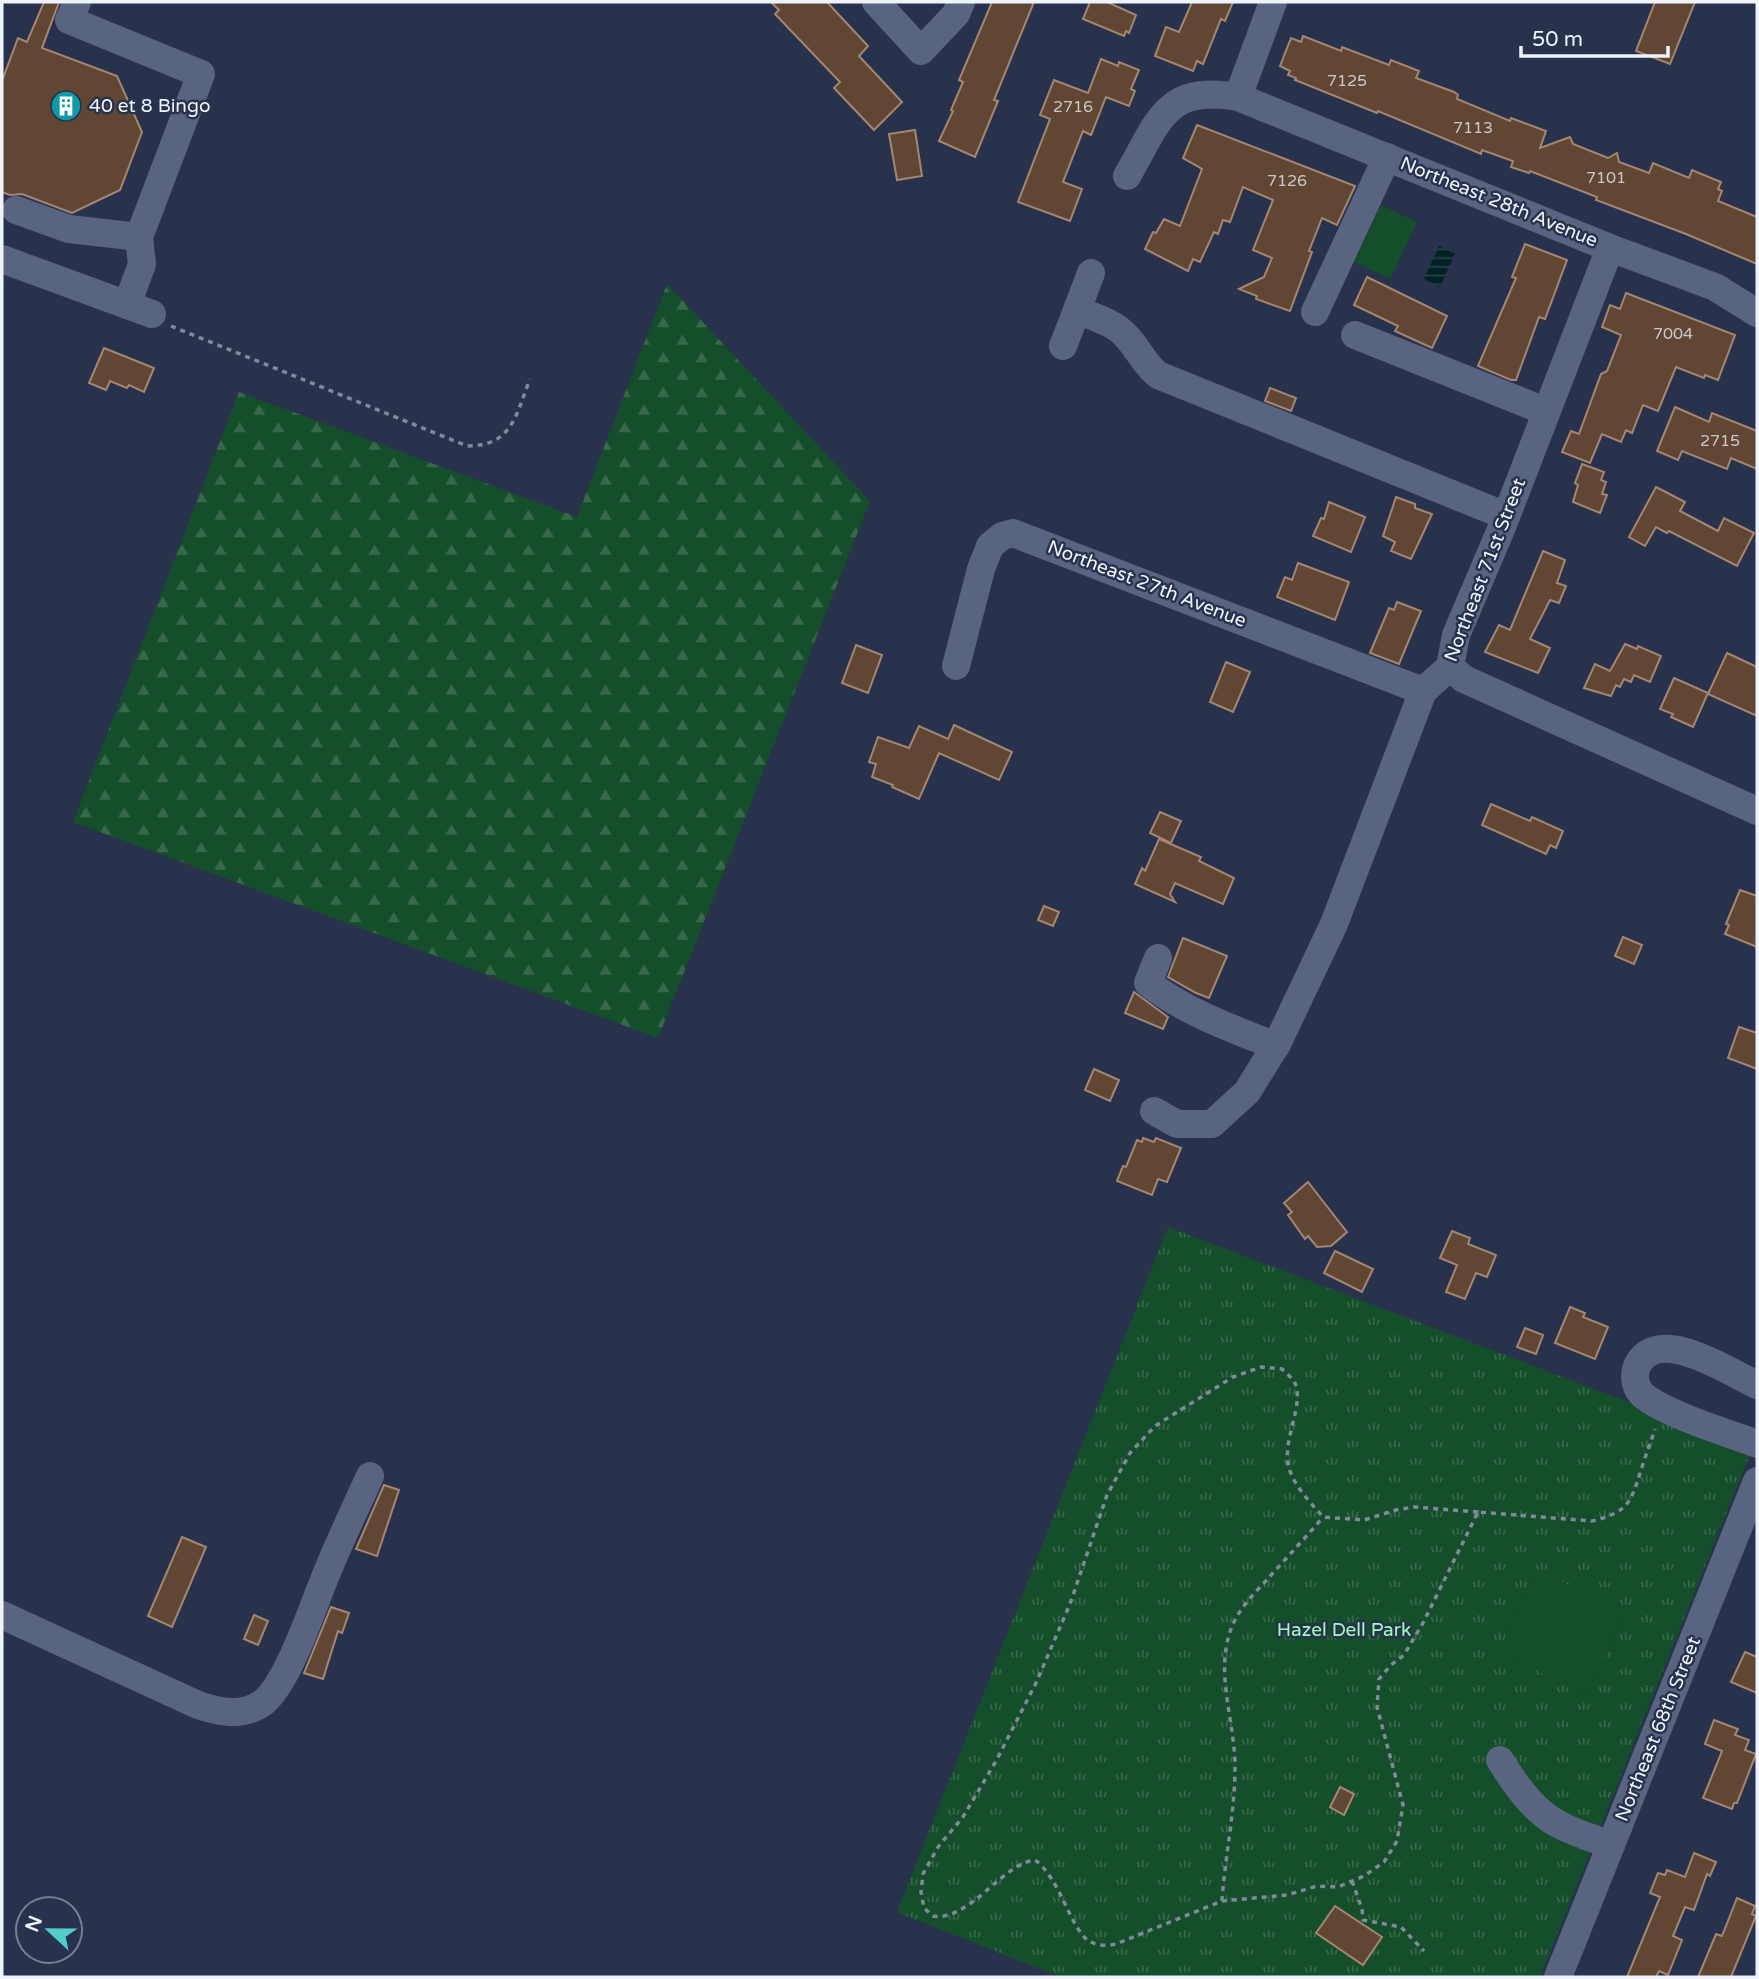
<svg xmlns="http://www.w3.org/2000/svg" width="1759" height="1979" font-family="'Varela Round',sans-serif">
  <style>
    .forest { fill: url(#forest-firs) }
    .park { fill: url(#park-tufts) }
    .pitch { fill: #154e2a }
    .water { fill: url(#water-rules) }
    .building { fill: #614633; stroke: #a48672; stroke-width: 2 }
    .lines { fill: none; stroke-linecap: round; stroke-linejoin: round }
    .path { stroke: #82899c; stroke-width: 3.5; stroke-dasharray: 5 5; stroke-linecap: butt }
    .minor { stroke: #596480; stroke-width: 28 }
    .labels { text-anchor: middle; dominant-baseline: central; stroke-width: 5; stroke-linejoin: round; paint-order: stroke }
    .number-label { font-size: 16px; fill: #ccc8ca }
    .poi-label { font-size: 19px; fill: #eff3fd; stroke: #29324c; text-anchor: start }
    .street-label { font-size: 19px; fill: #eff3fd; stroke: #29324c }
    .park-label { font-size: 19px; fill: #9cfeb7; stroke: #29324c }
  </style>
  <defs>
    <pattern id="forest-firs" width="22" height="20" patternUnits="userSpaceOnUse" patternTransform="scale(1.75)"><rect width="22" height="20" fill="#154e2a"/><path d="M5 1l3.5 6h-7zM16 11l3.5 6h-7z" fill="#37684a"/></pattern>
    <pattern id="park-tufts" width="24" height="20" patternUnits="userSpaceOnUse" patternTransform="scale(1.75)"><rect width="24" height="20" fill="#154e2a"/><path d="M3 7l-1-3M5 7V3M7 7l1-3M15 17l-1-3M17 17v-4M19 17l1-3" fill="none" stroke="#37684a"/></pattern>
    <pattern id="water-rules" width="6" height="5" patternUnits="userSpaceOnUse" patternTransform="scale(1.75)"><rect width="6" height="5" fill="#002223"/><path d="M0 2.5h6" fill="none" stroke="#264344"/></pattern>
  </defs>
  <rect width="100%" height="100%" fill="#29324c"/>
  <path class="forest" d="M 667,284 L 870,501 L 658,1038 L 73,822 L 239,392 L 577,517 Z"/>
  <path class="park" d="M 1168,1227 L 1752,1449 L 1540,1977 L 1060,1977 L 897,1912 Z"/>
  <g class="pitch">
    <path d="M 1381,205 L 1417,222 L 1390,279 L 1354,262 Z"/>
    <path d="M 1537,1569 L 1625,1613 L 1586,1697 L 1518,1660 C 1508,1652 1504,1647 1506,1634 Z"/>
  </g>
  <path class="water" d="M 1439,246 L 1455,254 L 1440,287 L 1424,279 Z"/>
  <g class="building">
    <path d="M 44,2 L 59,2 L 42,48 L 117,76 L 142,132 L 120,190 L 72,213 L 22,194 L 10,195 L 2,192 L 2,81 L 18,38 L 27,42 Z"/>
    <path d="M 771,2 L 827,2 L 868,46 L 859,56 L 902,102 L 874,130 L 834,88 L 840,82 L 775,14 L 779,10 Z"/>
    <path d="M 992,2 L 1034,2 L 994,100 L 998,101 L 975,157 L 939,141 L 953,111 L 951,110 L 963,82 L 959,80 Z"/>
    <path d="M 1090,2 L 1107,2 L 1136,15 L 1129,33 L 1126,31 L 1124,36 L 1083,19 Z"/>
    <path d="M 1192,2 L 1233,2 L 1225,21 L 1221,19 L 1203,64 L 1197,61 L 1193,71 L 1155,56 L 1166,27 L 1179,32 Z"/>
    <path d="M 1655,2 L 1695,2 L 1670,64 L 1636,51 Z"/>
    <path d="M 1303,36 L 1341,51 L 1342,47 L 1389,65 L 1391,60 L 1419,71 L 1416,78 L 1454,92 L 1458,95 L 1457,99 L 1510,121 L 1511,118 L 1546,131 L 1540,148 L 1570,137 L 1573,144 L 1608,158 L 1617,153 L 1619,162 L 1649,173 L 1653,163 L 1689,178 L 1692,170 L 1721,182 L 1718,189 L 1722,191 L 1718,201 L 1757,217 L 1757,264 L 1686,234 L 1596,200 L 1597,197 L 1530,171 L 1529,173 L 1511,167 L 1513,161 L 1482,150 L 1481,154 L 1378,111 L 1377,113 L 1295,80 L 1296,78 L 1288,75 L 1290,71 L 1280,66 L 1291,38 L 1301,42 Z"/>
    <path d="M 1101,59 L 1118,66 L 1119,62 L 1139,70 L 1131,89 L 1135,91 L 1129,106 L 1106,97 L 1091,135 L 1083,131 L 1063,182 L 1082,189 L 1070,221 L 1018,202 L 1050,119 L 1040,115 L 1054,80 L 1088,93 Z"/>
    <path d="M 1197,125 L 1355,186 L 1337,225 L 1322,218 L 1309,251 L 1312,252 L 1290,311 L 1256,299 L 1257,296 L 1239,289 L 1264,277 L 1272,258 L 1253,250 L 1273,200 L 1243,187 L 1230,222 L 1223,220 L 1218,234 L 1214,232 L 1200,262 L 1193,259 L 1188,271 L 1145,249 L 1153,232 L 1156,233 L 1164,219 L 1180,226 L 1202,169 L 1183,158 Z"/>
    <path d="M 915,130 L 922,176 L 897,180 L 889,134 Z"/>
    <path d="M 1525,244 L 1567,260 L 1545,319 L 1539,317 L 1516,380 L 1511,380 L 1478,366 L 1516,278 L 1512,277 Z"/>
    <path d="M 1367,277 L 1447,316 L 1432,348 L 1395,331 L 1398,326 L 1354,305 Z"/>
    <path d="M 1626,293 L 1735,335 L 1718,380 L 1705,375 L 1704,378 L 1676,367 L 1658,411 L 1643,405 L 1632,433 L 1626,430 L 1621,442 L 1602,434 L 1590,463 L 1562,452 L 1571,431 L 1579,434 L 1601,374 L 1607,371 L 1621,335 L 1602,327 L 1610,305 L 1620,309 Z"/>
    <path d="M 104,348 L 154,368 L 144,392 L 129,385 L 127,388 L 110,381 L 106,390 L 89,383 Z"/>
    <path d="M 1270,388 L 1296,398 L 1291,411 L 1265,401 Z"/>
    <path d="M 1675,407 L 1709,422 L 1712,413 L 1757,431 L 1757,469 L 1731,458 L 1727,469 L 1682,451 L 1678,460 L 1657,451 Z"/>
    <path d="M 1582,464 L 1604,472 L 1601,480 L 1606,482 L 1602,494 L 1607,495 L 1600,513 L 1573,502 L 1578,485 L 1575,483 Z"/>
    <path d="M 1656,487 L 1685,502 L 1680,511 L 1718,531 L 1724,518 L 1754,533 L 1737,566 L 1669,531 L 1667,533 L 1656,527 L 1645,546 L 1629,537 Z"/>
    <path d="M 1396,497 L 1415,504 L 1415,508 L 1432,514 L 1411,559 L 1391,551 L 1395,542 L 1383,536 Z"/>
    <path d="M 1329,502 L 1365,517 L 1351,552 L 1313,536 L 1321,518 L 1324,519 Z"/>
    <path d="M 1543,551 L 1565,560 L 1557,583 L 1566,586 L 1559,603 L 1550,600 L 1530,639 L 1550,648 L 1538,673 L 1485,652 L 1499,625 L 1510,630 Z"/>
    <path d="M 1298,563 L 1349,582 L 1335,620 L 1277,597 L 1285,577 L 1292,580 Z"/>
    <path d="M 1397,602 L 1421,611 L 1399,664 L 1370,653 L 1389,608 L 1394,610 Z"/>
    <path d="M 1625,644 L 1637,649 L 1638,646 L 1661,656 L 1650,682 L 1634,675 L 1631,682 L 1624,679 L 1620,687 L 1616,685 L 1611,696 L 1584,688 L 1595,664 L 1610,671 Z"/>
    <path d="M 856,645 L 882,655 L 868,693 L 842,683 Z"/>
    <path d="M 1727,653 L 1757,667 L 1757,716 L 1708,694 Z"/>
    <path d="M 1226,662 L 1250,672 L 1233,712 L 1210,702 Z"/>
    <path d="M 1674,678 L 1708,693 L 1693,727 L 1671,717 L 1673,714 L 1660,709 Z"/>
    <path d="M 954,725 L 1012,752 L 999,780 L 939,753 L 919,799 L 892,787 L 893,785 L 872,777 L 876,764 L 869,762 L 878,737 L 909,748 L 919,726 L 948,739 Z"/>
    <path d="M 1491,804 L 1530,821 L 1532,817 L 1563,831 L 1556,848 L 1550,845 L 1546,854 L 1482,825 Z"/>
    <path d="M 1160,812 L 1181,821 L 1171,843 L 1150,833 Z"/>
    <path d="M 1159,839 L 1201,857 L 1199,861 L 1234,878 L 1223,904 L 1175,883 L 1170,894 L 1175,902 L 1135,884 L 1142,868 L 1145,871 Z"/>
    <path d="M 1740,890 L 1757,896 L 1757,947 L 1725,934 L 1729,925 L 1726,924 Z"/>
    <path d="M 1044,906 L 1059,912 L 1053,926 L 1038,920 Z"/>
    <path d="M 1623,937 L 1642,945 L 1634,964 L 1615,956 Z"/>
    <path d="M 1183,938 L 1227,956 L 1209,998 L 1196,993 L 1168,977 Z"/>
    <path d="M 1134,992 L 1168,1017 L 1163,1029 L 1125,1013 Z"/>
    <path d="M 1739,1027 L 1757,1033 L 1757,1069 L 1728,1058 Z"/>
    <path d="M 1094,1069 L 1119,1080 L 1110,1101 L 1085,1090 Z"/>
    <path d="M 1143,1138 L 1154,1142 L 1156,1138 L 1181,1148 L 1167,1182 L 1158,1179 L 1152,1195 L 1117,1181 L 1123,1166 L 1126,1167 L 1137,1140 L 1142,1142 Z"/>
    <path d="M 1308,1182 L 1347,1232 L 1331,1246 L 1317,1247 L 1308,1236 L 1305,1239 L 1288,1215 L 1292,1212 L 1284,1203 Z"/>
    <path d="M 1452,1231 L 1470,1238 L 1468,1244 L 1496,1255 L 1487,1277 L 1476,1273 L 1465,1299 L 1446,1292 L 1457,1265 L 1440,1258 Z"/>
    <path d="M 1335,1251 L 1373,1269 L 1362,1292 L 1324,1273 Z"/>
    <path d="M 1570,1307 L 1585,1313 L 1583,1317 L 1608,1327 L 1595,1359 L 1555,1343 Z"/>
    <path d="M 1525,1328 L 1543,1335 L 1536,1354 L 1517,1347 Z"/>
    <path d="M 384,1485 L 399,1490 L 377,1556 L 356,1549 Z"/>
    <path d="M 182,1537 L 206,1547 L 172,1627 L 148,1616 Z"/>
    <path d="M 331,1607 L 349,1613 L 342,1633 L 338,1631 L 323,1679 L 304,1673 Z"/>
    <path d="M 254,1615 L 268,1621 L 258,1645 L 244,1639 Z"/>
    <path d="M 1745,1652 L 1757,1657 L 1757,1693 L 1731,1682 Z"/>
    <path d="M 1714,1720 L 1738,1729 L 1735,1735 L 1749,1740 L 1745,1750 L 1756,1754 L 1737,1803 L 1734,1803 L 1732,1809 L 1703,1798 L 1722,1751 L 1705,1744 Z"/>
    <path d="M 1340,1787 L 1354,1794 L 1344,1815 L 1330,1807 Z"/>
    <path d="M 1694,1853 L 1716,1862 L 1710,1876 L 1707,1874 L 1694,1910 L 1685,1907 L 1673,1936 L 1682,1940 L 1668,1975 L 1659,1971 L 1656,1977 L 1627,1977 L 1660,1897 L 1650,1893 L 1658,1873 L 1665,1875 L 1667,1870 L 1685,1877 Z"/>
    <path d="M 1737,1898 L 1755,1906 L 1752,1914 L 1756,1916 L 1731,1977 L 1698,1977 L 1716,1934 L 1722,1936 Z"/>
    <path d="M 1335,1906 L 1382,1937 L 1363,1965 L 1316,1933 Z"/>
  </g>
  <g class="lines">
    <g class="path">
      <path d="M 171,326 L 467,446 C 513,446 516,414 530,379"/>
      <path d="M 1478,1512 L 1414,1507 L 1396,1510 L 1364,1520 L 1323,1517 C 1311,1503 1294,1486 1289,1468 C 1281,1440 1306,1404 1294,1381 C 1291,1377 1286,1373 1282,1369 L 1261,1367 L 1233,1377 L 1155,1426 L 1130,1453 L 1107,1495 L 1070,1604 L 1036,1683 L 996,1761 L 963,1817 L 938,1847 L 923,1874 L 921,1892 L 924,1908 L 933,1916 C 969,1922 1003,1863 1035,1860 C 1060,1878 1071,1930 1089,1941 C 1097,1946 1107,1946 1116,1944 L 1222,1901 L 1287,1895 L 1317,1886 L 1338,1887 L 1364,1876 L 1384,1862 L 1397,1841 L 1403,1805 L 1377,1707 L 1379,1679 L 1391,1665 L 1404,1655 L 1423,1623 L 1478,1512 L 1592,1521 C 1630,1512 1631,1501 1642,1467 C 1646,1454 1651,1442 1655,1429"/>
      <path d="M 1352,1881 L 1362,1909 L 1363,1920 L 1401,1927 L 1424,1951"/>
      <path d="M 1222,1901 C 1225,1856 1235,1812 1235,1767 C 1235,1719 1213,1670 1233,1624 C 1242,1604 1259,1589 1273,1573 C 1290,1554 1307,1536 1323,1517"/>
    </g>
    <g class="minor">
      <path d="M 77,2 L 69,20 L 201,74 L 139,237 L 142,264 L 127,305"/>
      <path d="M 876,2 L 921,51 L 956,14 L 961,2"/>
      <path d="M 1238,97 L 1273,2"/>
      <path d="M 1127,176 C 1159,122 1164,84 1238,97 L 1610,248 L 1715,287 L 1757,313"/>
      <path d="M 16,210 L 69,229 L 139,237"/>
      <path d="M 2,259 L 152,314"/>
      <path d="M 1091,273 L 1077,310 C 1093,317 1114,322 1126,336 C 1138,348 1144,364 1158,375 L 1506,516"/>
      <path d="M 1315,312 L 1387,157"/>
      <path d="M 1355,335 L 1545,411"/>
      <path d="M 1063,346 L 1077,310"/>
      <path d="M 956,666 L 981,569 L 990,546 L 1002,536 L 1013,533 L 1423,691"/>
      <path d="M 1450,667 L 1464,679 L 1757,811"/>
      <path d="M 1158,958 L 1148,983 C 1185,1012 1233,1029 1276,1046"/>
      <path d="M 1154,1111 L 1177,1124 L 1212,1124 L 1247,1092 L 1278,1042 L 1334,924 L 1423,691 L 1450,667 L 1456,635 L 1502,527 L 1610,248"/>
      <path d="M 1757,1385 C 1731,1373 1657,1323 1637,1366 C 1633,1376 1635,1389 1644,1396 C 1666,1414 1728,1433 1757,1444"/>
      <path d="M 2,1615 L 198,1705 C 219,1712 241,1717 261,1704 C 288,1686 314,1602 328,1570 C 341,1538 356,1507 370,1476"/>
      <path d="M 1500,1760 C 1511,1778 1524,1798 1541,1812 C 1559,1829 1588,1836 1611,1845"/>
      <path d="M 1558,1977 L 1757,1481"/>
    </g>
  </g>
  <defs>
    <g id="building-disc" transform="scale(1.575)"><circle r="9.5" fill="#0f9aa8" stroke="#29324c"/><path d="M-4-6H4V6H1V3H-1V6H-4ZM-2.5-4.3h1.7v1.8h-1.7ZM.8-4.3h1.7v1.8H.8ZM-2.5-1h1.7V.8h-1.7ZM.8-1h1.7V.8H.8Z" fill="#fff"/></g>
  </defs>
  <g fill-rule="evenodd">
    <use href="#building-disc" x="66" y="106"/>
  </g>
  <g class="labels">
    <g class="number-label">
      <text x="1347" y="81">7125</text>
      <text x="1073" y="107">2716</text>
      <text x="1473" y="128">7113</text>
      <text x="1606" y="178">7101</text>
      <text x="1287" y="181">7126</text>
      <text x="1673" y="334">7004</text>
      <text x="1720" y="441">2715</text>
    </g>
    <g class="poi-label">
      <text x="89" y="106">40 et 8 Bingo</text>
    </g>
    <g class="street-label">
      <text transform="translate(1499 202) rotate(22)">Northeast 28th Avenue</text>
      <text transform="translate(1485 570) rotate(-69)">Northeast 71st Street</text>
      <text transform="translate(1147 584) rotate(21)">Northeast 27th Avenue</text>
      <text transform="translate(1658 1729) rotate(-68)">Northeast 68th Street</text>
    </g>
    <g class="park-label">
      <text x="1344" y="1630">Hazel Dell Park</text>
    </g>
  </g>
  <rect width="1759" height="1979" fill="none" stroke="#eff3fd" stroke-width="7"/>
  <g transform="translate(49 1930) rotate(292)"><circle r="33" fill="#29324c" stroke="#787f93" stroke-width="2"/>
  <path d="M0-5L12 26L0 18L-12 26Z" fill="#53cdc9"/>
  <text y="-10" font-size="19" font-weight="bold" text-anchor="middle" fill="#eff3fd">N</text>
  </g>
  <path d="M1521 46v10h147v-10" fill="none" stroke="#eff3fd" stroke-width="3.5"/>
  <text x="1532" y="46" font-size="21" fill="#eff3fd" stroke="#29324c" stroke-width="5" paint-order="stroke">50 m</text>
</svg>
